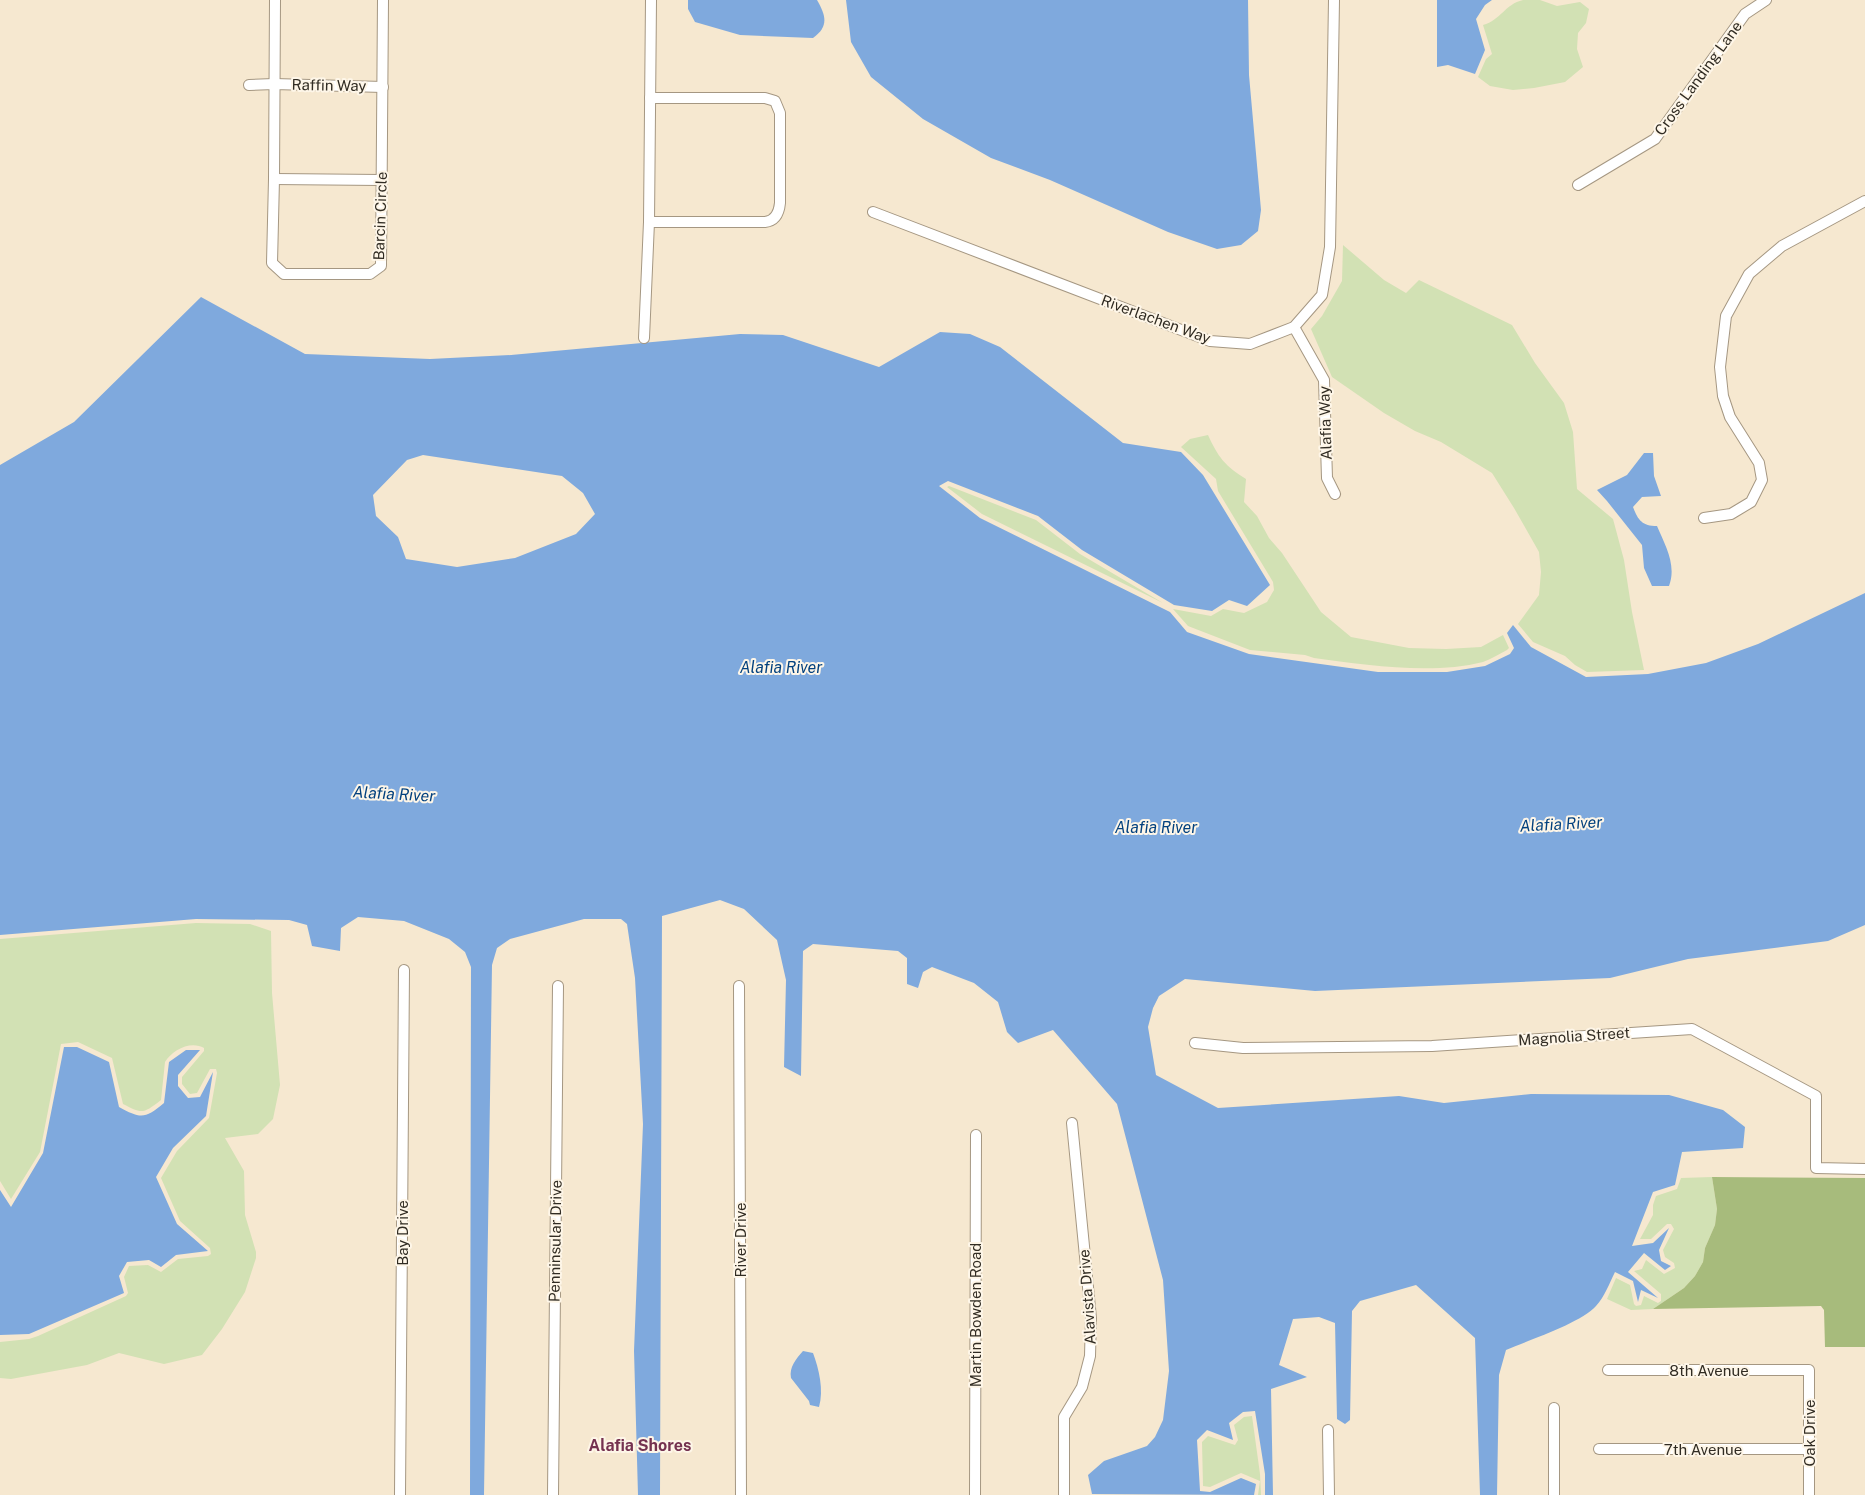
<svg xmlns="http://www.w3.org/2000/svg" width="1865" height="1495" font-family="'Public Sans',sans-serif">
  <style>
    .green { fill: #d2e1b4 }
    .forest { fill: #a7bb7c }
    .water { fill: #7fa9dd; fill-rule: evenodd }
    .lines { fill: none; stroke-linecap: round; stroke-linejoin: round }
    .minor-casing { stroke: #a59782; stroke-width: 12 }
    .minor { stroke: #fff; stroke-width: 10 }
    .labels { text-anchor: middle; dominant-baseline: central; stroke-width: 4; stroke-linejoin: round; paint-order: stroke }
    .street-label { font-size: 15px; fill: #312c23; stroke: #fef6e8 }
    .water-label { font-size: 16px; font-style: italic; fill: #03417e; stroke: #fef6e8 }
    .neighbourhood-label { font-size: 16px; font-weight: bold; fill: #753250; stroke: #fef6e8 }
  </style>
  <rect width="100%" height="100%" fill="#f6e8d0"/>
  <g class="green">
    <path d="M 1523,0 L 1540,0 L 1557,6 L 1580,2 L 1589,9 L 1586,23 L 1578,33 L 1577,49 L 1583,67 L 1565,82 L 1534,88 L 1513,90 L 1490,86 L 1478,77 L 1486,59 L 1492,54 L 1483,25 C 1501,20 1505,4 1523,0 Z"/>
    <path d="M 1343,245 L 1384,280 L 1406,293 L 1419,280 L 1512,325 L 1535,363 L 1564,403 L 1573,432 L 1577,489 L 1613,519 L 1624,560 L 1632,612 L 1644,670 L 1587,672 L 1575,665 L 1565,656 L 1533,642 L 1518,624 L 1539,595 L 1541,572 L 1539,552 L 1514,508 L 1492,473 L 1441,442 L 1415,431 L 1384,413 L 1332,377 L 1311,329 L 1322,316 L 1342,281 Z"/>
    <path d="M 1208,435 C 1218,457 1225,466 1246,479 L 1244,502 L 1257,516 L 1269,538 L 1282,553 L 1321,612 L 1351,637 L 1409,648 L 1446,649 L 1481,647 L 1503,635 L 1509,648 L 1507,650 C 1499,654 1491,659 1483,662 C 1432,675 1365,665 1314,658 L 1305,655 L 1250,650 L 1188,626 L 1173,609 L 1211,616 L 1223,609 L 1244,613 L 1267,602 L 1274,590 L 1273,582 L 1218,491 L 1216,479 L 1181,447 L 1190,439 Z"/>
    <path d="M 949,486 L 1036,520 L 1080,554 L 1163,603 L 982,514 L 947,487 Z"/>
    <path d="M 196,923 L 250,924 L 271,931 L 272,993 L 280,1085 L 273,1119 L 258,1134 L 225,1138 L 244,1171 L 245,1215 L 256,1252 L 256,1258 L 245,1292 L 222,1329 L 202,1355 L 164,1364 L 119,1353 L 87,1365 L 11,1379 L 0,1378 L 0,1342 L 29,1339 L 38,1336 L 126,1296 L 128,1293 L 124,1277 L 129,1266 L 148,1265 L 161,1272 L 178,1259 L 208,1256 L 211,1254 L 210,1248 L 180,1221 L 161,1178 L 177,1151 L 209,1118 L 217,1073 L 216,1069 L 210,1069 L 197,1093 L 190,1094 L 182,1084 L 182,1077 L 204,1051 L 204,1048 C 191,1040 172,1050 165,1062 L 161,1100 C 143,1114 142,1114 123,1104 L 112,1058 L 78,1042 L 61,1044 L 40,1152 L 11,1199 L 0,1181 L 0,939 Z"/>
    <path d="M 1712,1177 L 1717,1209 L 1715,1225 L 1705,1248 L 1703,1262 L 1695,1276 L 1684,1288 L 1653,1309 L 1631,1310 L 1607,1299 L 1616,1278 L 1630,1285 L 1634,1304 L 1636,1306 L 1641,1305 L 1644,1296 L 1658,1303 L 1661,1301 L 1661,1294 L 1634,1271 L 1642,1269 L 1646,1260 L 1664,1274 L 1675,1268 L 1674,1263 L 1665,1257 L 1663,1250 L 1674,1229 L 1671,1224 L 1667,1224 L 1651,1239 L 1640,1239 L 1653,1215 L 1653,1205 L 1656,1196 L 1677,1189 L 1681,1178 Z"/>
    <path d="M 1252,1416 L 1260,1474 L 1261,1495 L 1258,1495 L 1260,1481 L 1241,1473 L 1210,1487 L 1203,1486 L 1202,1442 L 1208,1436 L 1235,1445 L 1238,1440 L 1234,1425 L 1244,1417 Z"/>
  </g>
  <path class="forest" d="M 1712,1177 L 1865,1178 L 1865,1347 L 1825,1347 L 1824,1310 L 1821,1306 L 1653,1309 L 1684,1288 L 1695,1276 L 1703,1262 L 1705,1248 L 1715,1225 L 1717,1209 Z"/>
  <g class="water">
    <path d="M 688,0 L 817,0 C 826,16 829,26 813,38 L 740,35 L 695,22 L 688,9 Z"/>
    <path d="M 846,0 L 1248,0 L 1249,75 L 1261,210 L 1258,231 L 1241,245 L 1217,249 L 1168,232 L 1050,180 L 991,158 L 923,119 L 871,77 L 851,42 Z"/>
    <path d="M 1437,0 L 1492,0 L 1485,5 L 1476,19 L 1485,50 L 1475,74 L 1448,65 L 1437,67 Z"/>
    <path d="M 201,297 L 305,354 L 430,359 L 511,355 L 740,334 L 783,335 L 879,367 L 940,332 L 970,334 L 1000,347 L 1123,443 L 1181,452 L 1203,475 L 1270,585 L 1247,606 L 1229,600 L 1212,611 L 1174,605 L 1082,550 L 1038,516 L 948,481 L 939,486 L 980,518 L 1170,612 L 1187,632 L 1249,654 L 1378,672 L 1447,672 L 1485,666 L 1510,654 L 1514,648 L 1507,633 L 1513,625 L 1531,647 L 1586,677 L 1648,674 L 1706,663 L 1758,644 L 1865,593 L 1865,925 L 1828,941 L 1688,959 L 1610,978 L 1315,991 L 1185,979 L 1159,996 L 1153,1008 L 1148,1027 L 1156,1075 L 1218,1108 L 1399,1096 L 1444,1103 L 1531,1094 L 1669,1095 L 1723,1110 L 1745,1127 L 1743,1148 L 1682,1152 L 1675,1185 L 1653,1192 L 1632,1246 L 1653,1243 L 1669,1228 L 1659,1250 L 1661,1261 L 1671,1266 L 1665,1270 L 1644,1253 L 1628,1272 L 1658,1298 L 1641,1290 L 1638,1302 L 1633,1281 L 1615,1272 C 1609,1284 1605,1296 1596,1306 C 1581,1323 1529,1340 1506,1350 L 1499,1375 L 1497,1495 L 1480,1495 L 1475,1338 L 1416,1285 L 1360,1301 L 1352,1311 L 1350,1420 L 1345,1424 L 1337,1419 L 1335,1323 L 1319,1317 L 1293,1319 L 1279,1365 L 1307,1377 L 1271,1389 L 1273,1495 L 1265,1495 L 1265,1474 L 1255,1411 L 1243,1412 L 1229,1423 L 1233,1440 L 1207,1430 L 1197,1440 L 1200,1491 L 1210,1492 L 1241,1478 L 1256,1484 L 1254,1495 L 1092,1494 L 1088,1475 L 1104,1461 L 1147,1446 L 1155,1437 L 1163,1420 L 1169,1371 L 1163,1280 L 1117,1104 L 1053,1030 L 1018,1043 L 1007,1032 L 998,1002 L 974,983 L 932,967 L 923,972 L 918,988 L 907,984 L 907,958 L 898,951 L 813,944 L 803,951 L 801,1076 L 784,1067 L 786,980 L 777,940 L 744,909 L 720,900 L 662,916 L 660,1495 L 638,1495 L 634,1351 L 643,1124 L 635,978 L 627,924 L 621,919 L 584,919 L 510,939 L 497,948 L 492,965 L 484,1495 L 470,1495 L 471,967 L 465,952 L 449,939 L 404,921 L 358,917 L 341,928 L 340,951 L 312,946 L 307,925 L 289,920 L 196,919 L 0,935 L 0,465 L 74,422 ZM 423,455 L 562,476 L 583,493 L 595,514 L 576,534 L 515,558 L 457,567 L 406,559 L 398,537 L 376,516 L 373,495 L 407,460 Z"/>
    <path d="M 1644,453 L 1653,453 L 1654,476 L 1661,496 L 1642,497 L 1633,507 C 1638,520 1642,526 1657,526 C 1665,545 1677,565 1669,586 L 1652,586 L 1644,568 L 1642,545 L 1607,501 L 1597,490 L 1627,475 Z"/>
    <path d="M 64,1047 L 77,1047 L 109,1062 L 119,1107 C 141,1119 145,1119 164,1103 L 169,1062 L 186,1050 L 200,1050 L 178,1075 L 178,1086 L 188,1098 L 200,1097 L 213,1072 L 206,1116 L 173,1148 L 156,1177 L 177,1224 L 208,1251 L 176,1255 L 161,1267 L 149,1260 L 127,1262 L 119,1276 L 124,1293 L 29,1334 L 0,1335 L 0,1190 L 11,1207 L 43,1153 Z"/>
    <path d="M 803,1351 L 813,1353 C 819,1369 824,1390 819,1407 L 810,1405 L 809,1401 L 791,1378 C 789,1367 796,1359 803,1351 Z"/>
  </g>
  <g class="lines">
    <g class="minor-casing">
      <g id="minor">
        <path d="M 275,0 L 274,179 L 272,263 L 284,274 L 370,274 L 381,266 L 383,0"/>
        <path d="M 249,85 L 274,84 L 383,87"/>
        <path d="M 274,179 L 381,180"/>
        <path d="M 1578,185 L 1655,139 L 1745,14 L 1766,0"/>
        <path d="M 873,212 L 1210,341 L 1250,344 L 1294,327 L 1322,295 L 1330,247 L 1334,0"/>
        <path d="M 649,222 L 765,222 C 775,221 779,213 780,203 L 780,113 L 775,101 L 765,98 L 650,98"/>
        <path d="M 1294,327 L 1324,380 L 1327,478 L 1335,494"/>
        <path d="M 644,338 L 649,222 L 651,0"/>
        <path d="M 1704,518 L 1731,514 L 1751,502 L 1762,480 L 1759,463 L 1730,417 L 1723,396 L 1720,367 L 1726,316 L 1749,274 L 1782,246 L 1865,201"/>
        <path d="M 739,986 L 741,1495"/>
        <path d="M 1195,1043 L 1243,1048 L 1432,1046 L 1692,1029 L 1816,1096 L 1816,1168 L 1865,1169"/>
        <path d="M 1608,1370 L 1809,1370 L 1809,1495"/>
        <path d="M 1554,1408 L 1554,1495"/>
        <path d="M 1328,1430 L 1329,1495"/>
        <path d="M 1599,1449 L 1808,1449"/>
        <path d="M 400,1495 L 404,970"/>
        <path d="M 553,1495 L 558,986"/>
        <path d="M 975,1495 L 976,1135"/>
        <path d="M 1064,1495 L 1064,1417 L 1082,1387 L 1090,1356 L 1091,1318 L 1072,1123"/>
      </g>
    </g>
    <use href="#minor" class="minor"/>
  </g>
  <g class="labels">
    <g class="street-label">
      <text transform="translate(1698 78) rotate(-54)">Cross Landing Lane</text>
      <text transform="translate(329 85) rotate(1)">Raffin Way</text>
      <text transform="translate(380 216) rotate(-88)">Barcin Circle</text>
      <text transform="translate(1156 319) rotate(20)">Riverlachen Way</text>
      <text transform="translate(1325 423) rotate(-92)">Alafia Way</text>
      <text transform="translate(1574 1036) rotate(-4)">Magnolia Street</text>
      <text transform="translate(402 1233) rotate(-90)">Bay Drive</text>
      <text transform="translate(740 1240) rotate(-90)">River Drive</text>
      <text transform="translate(555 1241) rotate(-89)">Penninsular Drive</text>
      <text transform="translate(1087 1297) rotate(-94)">Alavista Drive</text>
      <text transform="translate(975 1315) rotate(-90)">Martin Bowden Road</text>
      <text x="1709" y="1370">8th Avenue</text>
      <text transform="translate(1809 1433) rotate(-90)">Oak Drive</text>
      <text x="1703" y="1449">7th Avenue</text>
    </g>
    <g class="water-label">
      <text x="781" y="667">Alafia River</text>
      <text transform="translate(394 794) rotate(3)">Alafia River</text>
      <text transform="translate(1561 824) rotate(-3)">Alafia River</text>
      <text x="1156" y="827">Alafia River</text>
    </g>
    <g class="neighbourhood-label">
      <text x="640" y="1445">Alafia Shores</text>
    </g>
  </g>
</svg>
